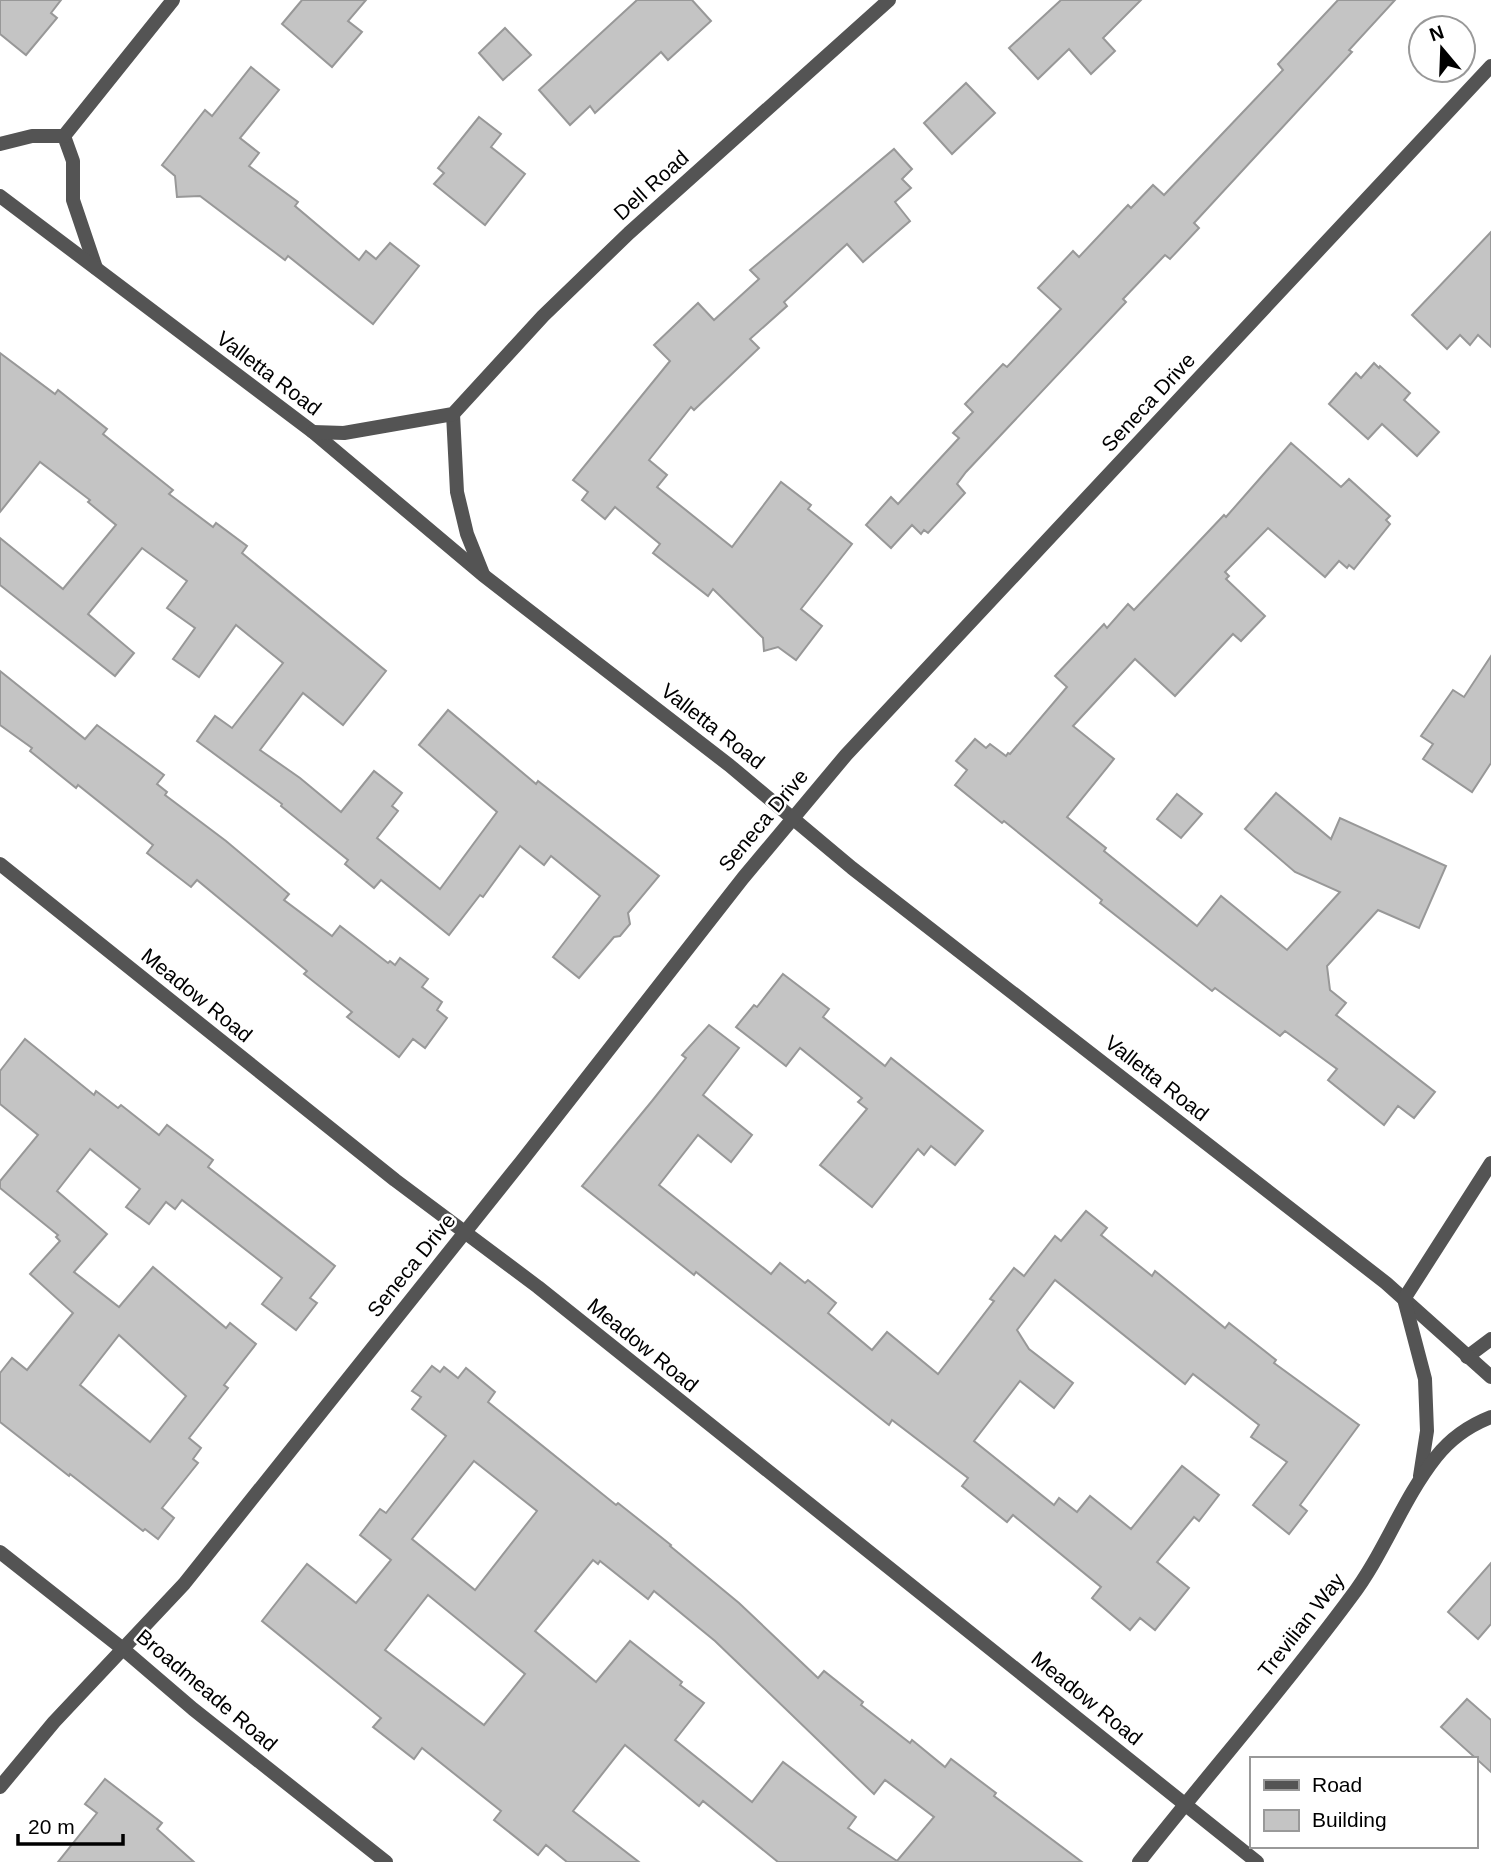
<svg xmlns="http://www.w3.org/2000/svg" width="1491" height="1862" font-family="Arial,sans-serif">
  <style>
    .building { fill: #c4c4c4; stroke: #989898; stroke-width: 2; fill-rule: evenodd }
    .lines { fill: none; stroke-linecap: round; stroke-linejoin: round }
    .lane { stroke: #545454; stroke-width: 14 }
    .street { stroke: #545454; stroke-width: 14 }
    .labels { text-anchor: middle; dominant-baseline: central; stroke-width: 5; stroke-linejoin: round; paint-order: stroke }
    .street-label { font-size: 21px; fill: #000; stroke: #fff }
  </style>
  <rect width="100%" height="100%" fill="#fff"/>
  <g class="building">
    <path d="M 0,0 L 61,0 L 51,13 L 57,18 L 26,55 L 0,34 Z"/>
    <path d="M 302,0 L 366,0 L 348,21 L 362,32 L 332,67 L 282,24 Z"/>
    <path d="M 637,0 L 692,0 L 711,21 L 668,60 L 661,52 L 595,113 L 590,106 L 570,125 L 539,90 Z"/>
    <path d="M 1061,0 L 1141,0 L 1103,38 L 1115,51 L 1091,74 L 1069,49 L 1038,79 L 1009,48 Z"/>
    <path d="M 1338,0 L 1395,0 L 1349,50 L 1352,52 L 1194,223 L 1199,228 L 1170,259 L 1165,255 L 1123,299 L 1126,302 L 966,472 L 957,484 L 965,493 L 928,533 L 924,530 L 921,534 L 912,525 L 891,548 L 866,525 L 891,497 L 898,504 L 959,438 L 953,433 L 973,412 L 965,404 L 1003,364 L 1007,367 L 1061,309 L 1038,288 L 1073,251 L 1079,257 L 1128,205 L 1131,208 L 1153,185 L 1164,195 L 1283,70 L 1278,64 Z"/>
    <path d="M 505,28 L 531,55 L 503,80 L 479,53 Z"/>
    <path d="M 251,67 L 279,90 L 240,138 L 259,153 L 249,166 L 298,202 L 295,206 L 359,260 L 366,251 L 376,259 L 390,243 L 419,266 L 373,324 L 288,256 L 285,260 L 200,196 L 177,197 L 175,176 L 162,165 L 205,110 L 212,116 Z"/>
    <path d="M 966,83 L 995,113 L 952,154 L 924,123 Z"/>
    <path d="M 479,117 L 501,134 L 491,147 L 525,174 L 485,225 L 434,184 L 444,173 L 438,168 Z"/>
    <path d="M 894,149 L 912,169 L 902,179 L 911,188 L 895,202 L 910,221 L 863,262 L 847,244 L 784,302 L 787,306 L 750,339 L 759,348 L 694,410 L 691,407 L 649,460 L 667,475 L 657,487 L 732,547 L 781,482 L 811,505 L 808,509 L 852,544 L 801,609 L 822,626 L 796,660 L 778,647 L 764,651 L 763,638 L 713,589 L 708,596 L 653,553 L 660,544 L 615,507 L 605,519 L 582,500 L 588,492 L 573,480 L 670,361 L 654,345 L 698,303 L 714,320 L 759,279 L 750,270 Z"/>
    <path d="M 1491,232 L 1491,347 L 1478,335 L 1470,345 L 1460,335 L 1447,349 L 1412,315 Z"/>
    <path d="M 0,353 L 55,394 L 58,390 L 107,429 L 103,434 L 173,490 L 169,494 L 213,527 L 216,523 L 247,546 L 242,553 L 386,671 L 343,725 L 303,693 L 260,750 L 300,778 L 341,812 L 374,771 L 402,793 L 392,806 L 398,811 L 377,838 L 440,889 L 497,812 L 419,745 L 448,710 L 536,784 L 538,781 L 659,876 L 628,913 L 630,924 L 620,936 L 614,937 L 579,978 L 553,957 L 600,896 L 551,856 L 544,865 L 520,846 L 483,897 L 480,895 L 449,935 L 381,880 L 374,888 L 345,864 L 348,860 L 281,806 L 282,804 L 197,741 L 215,716 L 232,728 L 283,663 L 236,625 L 199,677 L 173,659 L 195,628 L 167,608 L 187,581 L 142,548 L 88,614 L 134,653 L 115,676 L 0,585 L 0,538 L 63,589 L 116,525 L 88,502 L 90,500 L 40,462 L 0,512 Z"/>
    <path d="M 1374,363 L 1379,368 L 1380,366 L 1410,393 L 1404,400 L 1439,432 L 1417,456 L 1382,424 L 1368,439 L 1329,404 L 1356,373 L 1361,378 Z"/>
    <path d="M 1291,443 L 1341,487 L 1349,479 L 1390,516 L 1386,520 L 1390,524 L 1354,569 L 1349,565 L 1347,568 L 1339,561 L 1325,577 L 1268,528 L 1225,572 L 1229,576 L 1226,579 L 1265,616 L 1241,641 L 1233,634 L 1175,696 L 1135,659 L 1073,726 L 1114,759 L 1067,817 L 1106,848 L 1104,851 L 1197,926 L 1221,896 L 1287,950 L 1340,892 L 1295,872 L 1245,829 L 1276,793 L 1331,839 L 1340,818 L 1446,866 L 1419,928 L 1378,910 L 1327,966 L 1330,990 L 1346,1003 L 1336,1015 L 1435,1092 L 1414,1118 L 1398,1106 L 1384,1125 L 1328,1080 L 1337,1069 L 1285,1031 L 1280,1036 L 1215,988 L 1212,991 L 1100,903 L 1102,900 L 1004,821 L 1002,823 L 955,785 L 967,770 L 956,761 L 975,739 L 986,748 L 990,744 L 1006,756 L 1008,753 L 1010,754 L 1067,687 L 1055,676 L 1104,624 L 1107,628 L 1128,604 L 1134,610 L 1224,515 L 1226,517 Z"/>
    <path d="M 1491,656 L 1491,763 L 1472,792 L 1423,759 L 1433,744 L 1421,736 L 1453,690 L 1464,697 Z"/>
    <path d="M 0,671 L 85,739 L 97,725 L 164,775 L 157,784 L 167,792 L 165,795 L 226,841 L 289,894 L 284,900 L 332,936 L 340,926 L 388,963 L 390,961 L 395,965 L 400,958 L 428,979 L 422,987 L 442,1002 L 437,1010 L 447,1018 L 425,1048 L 413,1039 L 399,1057 L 347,1017 L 352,1012 L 304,974 L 307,971 L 197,880 L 191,887 L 147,853 L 153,845 L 78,785 L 76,788 L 30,751 L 32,748 L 0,725 Z"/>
    <path d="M 1177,794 L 1202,814 L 1181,838 L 1157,819 Z"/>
    <path d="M 783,974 L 829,1009 L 823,1017 L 885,1066 L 891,1058 L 983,1131 L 955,1165 L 931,1146 L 924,1155 L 918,1149 L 872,1207 L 820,1165 L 867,1109 L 858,1102 L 862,1098 L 800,1048 L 786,1066 L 736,1027 L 754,1005 L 757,1007 Z"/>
    <path d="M 709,1025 L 739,1048 L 703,1095 L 752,1135 L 731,1162 L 698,1135 L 659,1185 L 771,1274 L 780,1263 L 805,1283 L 808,1280 L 836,1303 L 828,1313 L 872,1350 L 887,1332 L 938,1374 L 994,1301 L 990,1299 L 1014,1268 L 1024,1276 L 1055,1236 L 1061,1241 L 1086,1211 L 1107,1228 L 1101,1235 L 1152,1276 L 1155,1271 L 1225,1328 L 1229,1323 L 1276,1360 L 1274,1363 L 1359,1425 L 1300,1505 L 1307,1511 L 1289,1534 L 1253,1505 L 1287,1462 L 1251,1437 L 1259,1425 L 1193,1374 L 1185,1384 L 1055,1280 L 1017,1330 L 1029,1349 L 1073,1383 L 1054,1408 L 1020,1381 L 974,1441 L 1054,1505 L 1059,1498 L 1077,1512 L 1090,1496 L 1131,1529 L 1182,1466 L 1219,1495 L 1199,1521 L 1194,1517 L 1157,1562 L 1189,1588 L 1155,1630 L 1140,1618 L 1130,1630 L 1092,1598 L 1101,1587 L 1013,1515 L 1007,1522 L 962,1486 L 968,1478 L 892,1420 L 889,1425 L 696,1272 L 694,1275 L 582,1186 L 652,1101 L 686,1058 L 682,1055 Z"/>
    <path d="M 25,1039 L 94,1095 L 96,1091 L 118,1108 L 121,1105 L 159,1135 L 167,1125 L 213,1160 L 208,1167 L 335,1266 L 310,1298 L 317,1303 L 296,1330 L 262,1304 L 282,1278 L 182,1200 L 175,1209 L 166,1202 L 149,1224 L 126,1207 L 140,1189 L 90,1149 L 57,1191 L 107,1234 L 74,1272 L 119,1307 L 153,1267 L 226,1328 L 230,1323 L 256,1344 L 224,1385 L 228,1388 L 189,1438 L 201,1448 L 193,1459 L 198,1463 L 162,1508 L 174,1518 L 158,1539 L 145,1529 L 143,1531 L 70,1474 L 69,1476 L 0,1422 L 0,1373 L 12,1358 L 27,1370 L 73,1313 L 30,1274 L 60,1241 L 56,1237 L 58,1235 L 0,1188 L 0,1181 L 38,1135 L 0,1104 L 0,1071 ZM 119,1335 L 186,1396 L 150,1442 L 80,1385 Z"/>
    <path d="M 432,1366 L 440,1372 L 444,1367 L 458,1378 L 466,1368 L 495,1392 L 488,1402 L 616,1505 L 618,1503 L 671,1545 L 670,1546 L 739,1603 L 818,1678 L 824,1671 L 863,1702 L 861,1705 L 910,1743 L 912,1740 L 945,1767 L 951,1759 L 996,1793 L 994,1796 L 1082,1862 L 778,1862 L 703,1801 L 699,1806 L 625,1745 L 573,1811 L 639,1862 L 567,1862 L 546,1845 L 538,1855 L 494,1820 L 501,1811 L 422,1748 L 414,1759 L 373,1727 L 381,1718 L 262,1621 L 307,1564 L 356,1603 L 391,1560 L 360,1535 L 380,1509 L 386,1513 L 446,1436 L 412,1409 L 421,1397 L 412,1391 ZM 474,1461 L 537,1511 L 475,1590 L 412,1539 ZM 593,1560 L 598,1564 L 600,1561 L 648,1599 L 654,1591 L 715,1641 L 874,1794 L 885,1780 L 934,1817 L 897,1861 L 848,1828 L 856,1817 L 783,1762 L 752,1802 L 675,1740 L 704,1703 L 680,1685 L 682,1682 L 630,1641 L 596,1682 L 535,1631 ZM 428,1595 L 525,1674 L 484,1725 L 385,1650 Z"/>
    <path d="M 1491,1563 L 1491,1624 L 1478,1639 L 1448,1612 Z"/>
    <path d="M 1467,1699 L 1491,1720 L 1491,1772 L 1441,1727 Z"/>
    <path d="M 105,1779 L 162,1823 L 157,1829 L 194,1862 L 58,1862 L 97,1813 L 85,1804 Z"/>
  </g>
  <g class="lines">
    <path class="lane" d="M 1467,1357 L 1491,1339"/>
    <g class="street">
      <path d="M 64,136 L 73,161 L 73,200 L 96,268"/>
      <path d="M 0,144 L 32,136 L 64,136 L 173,0"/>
      <path d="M 0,196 L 313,432 L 483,575 L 729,765 L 852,868 L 1386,1283 L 1491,1377"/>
      <path d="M 453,414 L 457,492 L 467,534 L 483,574"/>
      <path d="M 313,432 L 344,433 L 453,414 L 543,316 L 629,233 L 889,0"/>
      <path d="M 0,864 L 395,1180 L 538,1287 L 1257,1862"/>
      <path d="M 1420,1476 L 1427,1431 L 1425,1379 L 1404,1299 L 1491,1163"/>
      <path d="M 0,1552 L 123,1649 L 193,1709 L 386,1862"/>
      <path d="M 0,1787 L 54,1722 L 184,1584 L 521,1162 L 743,878 L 846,755 L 1491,66"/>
      <path d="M 1139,1862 C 1209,1773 1284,1688 1351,1597 C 1384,1554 1402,1500 1436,1457 C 1451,1438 1468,1426 1491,1417"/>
    </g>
  </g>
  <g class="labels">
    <g class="street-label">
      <text transform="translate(651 185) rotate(-42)">Dell Road</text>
      <text transform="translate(269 373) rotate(37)">Valletta Road</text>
      <text transform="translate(1148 402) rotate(-47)">Seneca Drive</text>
      <text transform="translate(713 726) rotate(38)">Valletta Road</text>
      <text transform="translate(763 820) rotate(-50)">Seneca Drive</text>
      <text transform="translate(197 995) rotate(39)">Meadow Road</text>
      <text transform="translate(1157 1078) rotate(38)">Valletta Road</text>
      <text transform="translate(411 1265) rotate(-51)">Seneca Drive</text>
      <text transform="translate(643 1345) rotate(39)">Meadow Road</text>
      <text transform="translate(1301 1625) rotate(-52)">Trevilian Way</text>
      <text transform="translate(207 1690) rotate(40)">Broadmeade Road</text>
      <text transform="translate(1087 1698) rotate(39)">Meadow Road</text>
    </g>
  </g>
  <rect x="1250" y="1757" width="228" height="91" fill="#ffffff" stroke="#999999" stroke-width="2"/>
  <rect x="1264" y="1780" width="35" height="10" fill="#545454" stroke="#999999" stroke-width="2"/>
  <text x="1312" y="1792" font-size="21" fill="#000000">Road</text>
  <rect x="1264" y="1810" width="35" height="21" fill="#c4c4c4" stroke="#999999" stroke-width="2"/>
  <text x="1312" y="1827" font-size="21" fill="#000000">Building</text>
  <g transform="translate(1442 49) rotate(341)"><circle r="33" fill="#ffffff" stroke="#999999" stroke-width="2"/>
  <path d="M0-5L12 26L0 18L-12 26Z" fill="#000000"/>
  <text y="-10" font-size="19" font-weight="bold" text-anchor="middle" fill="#000000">N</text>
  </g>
  <path d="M18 1834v10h105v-10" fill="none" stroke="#000000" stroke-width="3.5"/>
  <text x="28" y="1834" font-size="21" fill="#000000" stroke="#ffffff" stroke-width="5" paint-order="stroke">20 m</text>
</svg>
